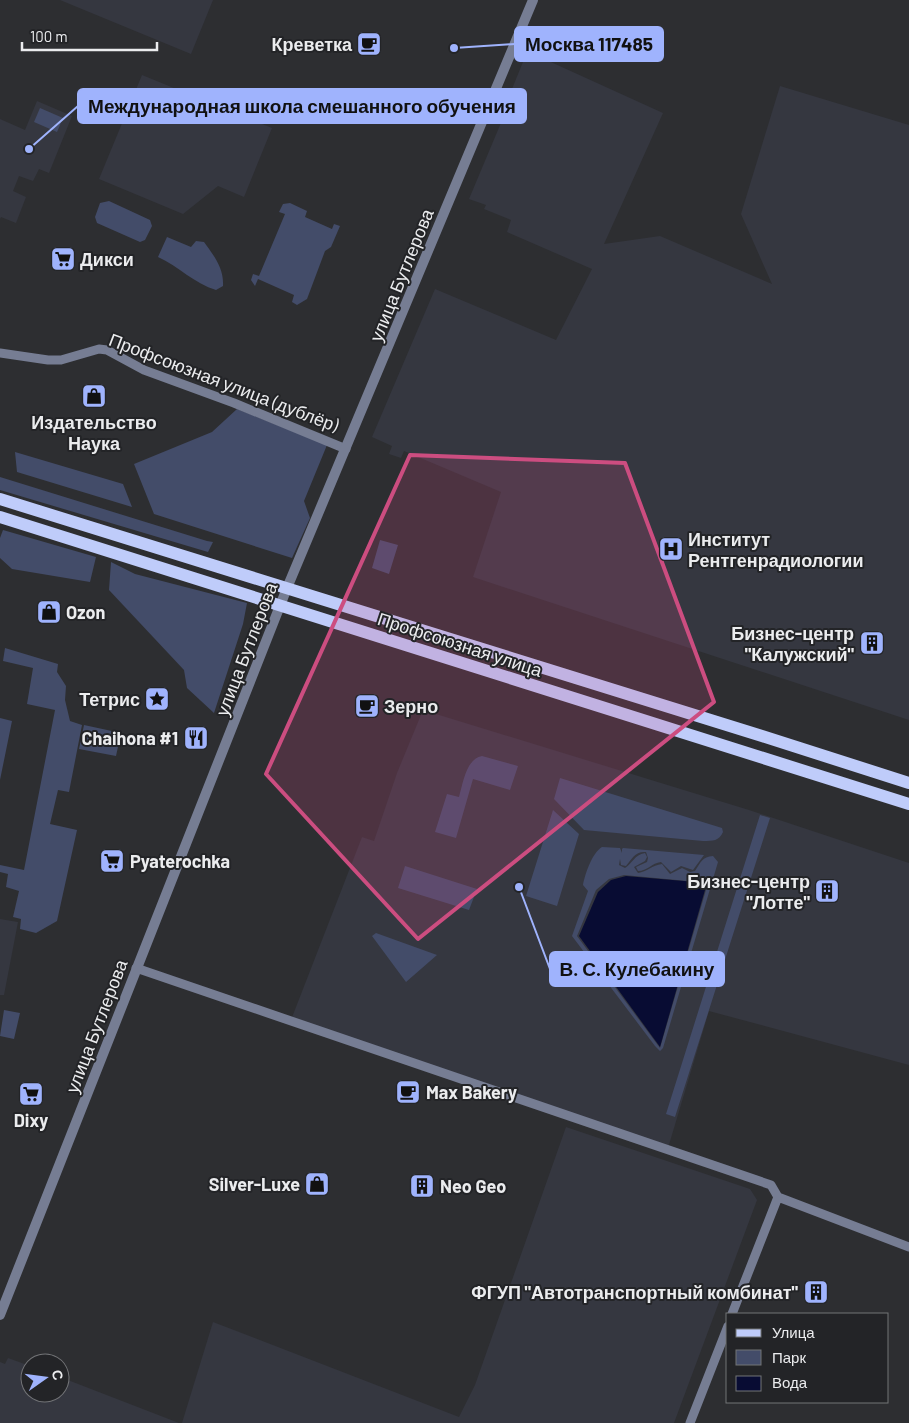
<svg xmlns="http://www.w3.org/2000/svg" width="909" height="1423" viewBox="0 0 909 1423" font-family="Barlow,sans-serif">
<style>
.built{fill:#353740}
.green{fill:#434c69;fill-rule:evenodd}
.water{fill:#080c33}
.lines{fill:none;stroke-linecap:round;stroke-linejoin:round}
.minor{stroke:#767d93;stroke-width:9}
.tertiary{stroke:#767d93;stroke-width:10}
.primary{stroke:#bfccfa;stroke-width:12}
.marked{fill:#cc4d80;fill-opacity:0.2;stroke:#cc4d80;stroke-width:4;stroke-linejoin:round}
.labels{text-anchor:middle;dominant-baseline:central;stroke-width:4;stroke-linejoin:round;paint-order:stroke}
.poi-label{font-size:18px;font-weight:bold;fill:#ebecee;stroke:#232427;text-anchor:end}
.street-label{font-size:18px;fill:#ebecee;stroke:#232427}
.leader{fill:none;stroke:#9fb3fd;stroke-width:2}
.callout-dot{fill:#9fb3fd;stroke:#232427;stroke-width:2}
.callout{fill:#9fb3fd;stroke:#9fb3fd;stroke-width:2}
.callout-label{font-size:19px;text-anchor:middle;font-weight:bold;fill:#111}
</style>
<rect width="100%" height="100%" fill="#2d2e31"/>
<path class="built" d="M60,0H213L191,54Z
M531,53L663,113L604,244L660,236L772,284L741,214L780,86L909,125V720L473,577L501,492L404,451L401,458L389,454L392,446L372,437L435,289L556,340L592,269L507,232L511,220L484,209L486,205L469,199L503,118L501,116L525,57L529,58Z
M142,75L272,128L244,197L218,186L183,214L99,179Z
M37,101L72,116L49,173L39,169L33,181L19,176L13,191L26,197L16,223L1,217L0,219V119L25,130Z
M423,710L749,810L909,863V1065L709,1011L668,1148L291,1020L362,837L374,841L397,773Z
M0,919L18,922L4,995H0Z
M566,1127L750,1189L757,1200L674,1423H182L213,1322L459,1417L475,1385Z
M8,1358L30,1366V1393H60V1377L179,1423H0V1362L5,1364Z"/>
<path class="green" d="M40,108L63,118L57,132L34,122Z
M109,201L150,220L152,226L145,240L140,242L97,223L95,217L100,203Z
M290,203L307,211L305,217L332,229L334,224L340,226L331,247L325,251L307,299L297,305L292,302L294,295L258,279L255,286L251,280L253,274L259,276L285,214L279,212L283,204Z
M167,237L191,247L196,241L204,242C214,256 224,268 223,286L216,290C195,284 178,266 158,257Z
M237,409L327,445L304,501L310,518L292,558L154,514L134,464L212,432Z
M15,452L123,484L132,507L17,472Z
M0,477L207,541L213,542L208,552L0,490Z
M3,530L96,557L90,582L12,569L0,558V538Z
M380,540L398,545L389,574L372,568Z
M111,562L135,574L247,603L243,624L214,713L187,688L184,670L109,590Z
M5,648L58,664L57,672L66,686L65,700L70,721L82,725L69,792L58,790L50,824L77,830L57,921L36,933L20,929L21,919L13,917L19,891L6,887L8,874L0,872V865L24,870L55,710L27,704L33,668L3,661Z
M0,718L12,721L0,780Z
M84,725L121,733L116,756L79,749Z
M482,756L518,766L510,790L473,779L456,838L435,832L447,794L459,797C463,783 466,759 482,756Z
M560,778L722,828L723,832C719,841 713,841 703,841L584,830L554,799Z
M553,810L579,834L557,906L526,896Z
M760,815L770,818L675,1117L666,1114Z
M602,847L620,848L622,853V849L623,848L704,855L693,870L681,866L671,872L661,862C652,863 647,871 638,871L636,867L647,862L648,858L646,852C635,851 632,859 626,866L621,865L620,859L619,865L625,868C633,863 634,855 645,853L647,857L645,861L634,867L638,873C647,872 652,865 662,864L670,874L682,868L690,872L695,871C701,862 702,857 713,856L718,862L663,1048L660,1051L655,1046L572,936L588,891L583,885C585,874 592,853 602,847ZM624,875L708,883L660,1048L577,936L596,890L609,879Z
M405,866L477,889L469,910L398,888Z
M376,933L437,955L406,982L372,936Z
M4,1010L20,1013L14,1039L0,1036Z"/>
<path class="water" d="M626,876L707,883L660,1047L579,936L598,892L611,880Z"/>
<g class="lines">
<path class="minor" d="M0,353L48,360H61L99,349L107,350L144,370L234,403L346,449
M136,968L771,1185L778,1197L909,1247
M732,1314L778,1197
M690,1423L728,1326"/>
<path class="tertiary" d="M0,1315L287,588L533,0"/>
<path class="primary" d="M0,499L762,736L909,783
M0,517L909,804"/>
</g>
<path class="marked" d="M410,455L625,463L714,702L418,939L266,774Z"/>
<defs>
<symbol id="cafe-square" viewBox="-11 -11 22 22"><rect x="-9" y="-9" width="18" height="18" rx="4" fill="#9fb3fd" stroke="#232427"/><path d="M-5.5-4.5H6V0H3Q3 3.5 0 3.5H-2.5Q-5.5 3.5-5.5 0ZM3-3.2v2h1.7v-2ZM-6 4.5H4V6H-6Z" fill="#111"/></symbol>
<symbol id="supermarket-square" viewBox="-11 -11 22 22"><rect x="-9" y="-9" width="18" height="18" rx="4" fill="#9fb3fd" stroke="#232427"/><path d="M-6-5.5h2.5l.6 2H6L4.5 2H-2.5L-4.4-4H-6ZM-1.5 3.2a1.3 1.3 0 1 0 .1 0ZM3 3.2a1.3 1.3 0 1 0 .1 0Z" fill="#111"/></symbol>
<symbol id="shop-square" viewBox="-11 -11 22 22"><rect x="-9" y="-9" width="18" height="18" rx="4" fill="#9fb3fd" stroke="#232427"/><path d="M-5-2.5h2.3a2.7 3.5 0 0 1 5.4 0H5L5.5 6h-11ZM-1.5-2.5h3a1.5 2.3 0 0 0-3 0Z" fill="#111"/></symbol>
<symbol id="hospital-square" viewBox="-11 -11 22 22"><rect x="-9" y="-9" width="18" height="18" rx="4" fill="#9fb3fd" stroke="#232427"/><path d="M-5-5h3v3.5h4V-5h3V5h-3V1.5h-4V5h-3Z" fill="#111"/></symbol>
<symbol id="building-square" viewBox="-11 -11 22 22"><rect x="-9" y="-9" width="18" height="18" rx="4" fill="#9fb3fd" stroke="#232427"/><path d="M-4-6H4V6H1V3H-1V6H-4ZM-2.5-4.3h1.7v1.8h-1.7ZM.8-4.3h1.7v1.8H.8ZM-2.5-1h1.7V.8h-1.7ZM.8-1h1.7V.8H.8Z" fill="#111"/></symbol>
<symbol id="sight-square" viewBox="-11 -11 22 22"><rect x="-9" y="-9" width="18" height="18" rx="4" fill="#9fb3fd" stroke="#232427"/><path d="M0-6L1.8-2.2L6-1.7L2.9 1.2L3.7 5.4L0 3.3L-3.7 5.4L-2.9 1.2L-6-1.7L-1.8-2.2Z" fill="#111"/></symbol>
<symbol id="restaurant-square" viewBox="-11 -11 22 22"><rect x="-9" y="-9" width="18" height="18" rx="4" fill="#9fb3fd" stroke="#232427"/><path d="M-5-6h1v4h1v-4h1v4h1v-4h1v5L-1.5 .5V6h-2V.5L-5-1ZM5-6V6H3V1.5H1.5Q1.5-4 5-6Z" fill="#111"/></symbol>
</defs>
<g fill-rule="evenodd">
<use href="#cafe-square" x="355" y="30" width="28" height="28"/>
<use href="#supermarket-square" x="49" y="245" width="28" height="28"/>
<use href="#shop-square" x="80" y="382" width="28" height="28"/>
<use href="#hospital-square" x="657" y="535" width="28" height="28"/>
<use href="#shop-square" x="35" y="598" width="28" height="28"/>
<use href="#building-square" x="858" y="629" width="28" height="28"/>
<use href="#sight-square" x="143" y="685" width="28" height="28"/>
<use href="#cafe-square" x="353" y="692" width="28" height="28"/>
<use href="#restaurant-square" x="182" y="724" width="28" height="28"/>
<use href="#supermarket-square" x="98" y="847" width="28" height="28"/>
<use href="#building-square" x="813" y="877" width="28" height="28"/>
<use href="#cafe-square" x="394" y="1078" width="28" height="28"/>
<use href="#supermarket-square" x="17" y="1080" width="28" height="28"/>
<use href="#shop-square" x="303" y="1170" width="28" height="28"/>
<use href="#building-square" x="408" y="1172" width="28" height="28"/>
<use href="#building-square" x="802" y="1278" width="28" height="28"/>
</g>
<g class="labels">
<g class="poi-label">
<text x="352" y="44">Креветка</text>
<text x="80" y="259" text-anchor="start">Дикси</text>
<text x="94" y="422" text-anchor="middle">Издательство<tspan x="94" dy="21">Наука</tspan></text>
<text x="688" y="539" text-anchor="start">Институт<tspan x="688" dy="21">Рентгенрадиологии</tspan></text>
<text x="66" y="612" text-anchor="start">Ozon</text>
<text x="854" y="633">Бизнес-центр<tspan x="854" dy="21">"Калужский"</tspan></text>
<text x="140" y="699">Тетрис</text>
<text x="384" y="706" text-anchor="start">Зерно</text>
<text x="178" y="738">Chaihona #1</text>
<text x="130" y="861" text-anchor="start">Pyaterochka</text>
<text x="810" y="881">Бизнес-центр<tspan x="810" dy="21">"Лотте"</tspan></text>
<text x="426" y="1092" text-anchor="start">Max Bakery</text>
<text x="31" y="1120" text-anchor="middle">Dixy</text>
<text x="300" y="1184">Silver-Luxe</text>
<text x="440" y="1186" text-anchor="start">Neo Geo</text>
<text x="798" y="1292">ФГУП "Автотранспортный комбинат"</text>
</g>
<g class="street-label">
<text transform="translate(401 275) rotate(-68)">улица Бутлерова</text>
<text transform="translate(224 382) rotate(21)">Профсоюзная улица (дублёр)</text>
<text transform="translate(460 644) rotate(18)">Профсоюзная улица</text>
<text transform="translate(246 649) rotate(-69)">улица Бутлерова</text>
<text transform="translate(96 1026) rotate(-69)">улица Бутлерова</text>
</g>
</g>
<path class="leader" d="M454 48L515 44M29 149L78 106M519 887L550 969"/>
<g class="callout-dot">
<circle cx="454" cy="48" r="5"/>
<circle cx="29" cy="149" r="5"/>
<circle cx="519" cy="887" r="5"/>
</g>
<g class="callout">
<rect x="515" y="27" width="148" height="34" rx="5"/>
<rect x="78" y="89" width="448" height="34" rx="5"/>
<rect x="550" y="952" width="174" height="34" rx="5"/>
</g>
<g class="callout-label">
<text x="589" y="51">Москва 117485</text>
<text x="302" y="113">Международная школа смешанного обучения</text>
<text x="637" y="976">В. С. Кулебакину</text>
</g>
<rect x="726" y="1313" width="162" height="90" fill="#232427" stroke="#737477"/>
<rect x="736" y="1329" width="25" height="8" fill="#bfccfa" stroke="#737477"/>
<text x="772" y="1338" font-size="15" fill="#ebecee">Улица</text>
<rect x="736" y="1350" width="25" height="15" fill="#434c69" stroke="#737477"/>
<text x="772" y="1363" font-size="15" fill="#ebecee">Парк</text>
<rect x="736" y="1376" width="25" height="15" fill="#080c33" stroke="#737477"/>
<text x="772" y="1388" font-size="15" fill="#ebecee">Вода</text>
<g transform="translate(45 1378) rotate(76)"><circle r="24" fill="#232427" stroke="#737477"/>
<path d="M0-4L9 19L0 12L-9 19Z" fill="#9fb3fd"/>
<text y="-8" font-size="14" font-weight="bold" text-anchor="middle" fill="#ebecee">С</text>
</g>
<path d="M22 42v8h135v-8" fill="none" stroke="#ebecee" stroke-width="2.5"/>
<text x="30" y="42" font-size="15" fill="#ebecee" stroke="#232427" stroke-width="4" paint-order="stroke">100 m</text>
</svg>
